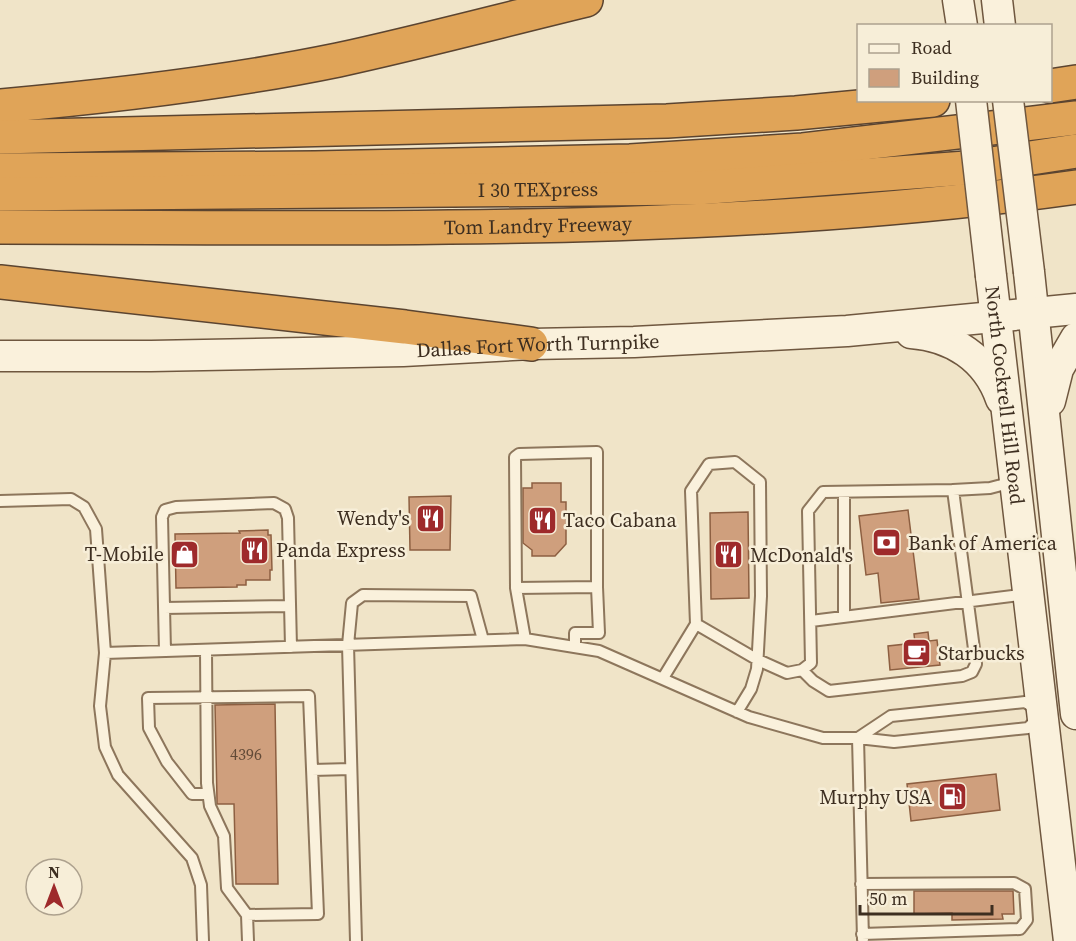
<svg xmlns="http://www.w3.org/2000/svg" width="1076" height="941" viewBox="0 0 1076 941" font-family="'Source Serif 4',serif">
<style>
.building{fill:#cf9f7d;stroke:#8d5f41;stroke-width:1.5}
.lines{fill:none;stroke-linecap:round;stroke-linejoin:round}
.lane-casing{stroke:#8d765c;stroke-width:14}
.secondary-casing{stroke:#6f573f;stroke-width:33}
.highway-casing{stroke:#5b4430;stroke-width:36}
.lane{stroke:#faf1dc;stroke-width:10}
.secondary{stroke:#faf1dc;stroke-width:30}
.highway{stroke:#e0a458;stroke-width:33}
.secondary-bridge-casing{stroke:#6f573f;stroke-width:33;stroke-linecap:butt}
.secondary-bridge{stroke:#faf1dc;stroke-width:30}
.labels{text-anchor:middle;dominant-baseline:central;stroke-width:5;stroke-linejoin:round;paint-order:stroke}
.number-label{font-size:16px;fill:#624a37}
.street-label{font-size:20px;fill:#3d2e20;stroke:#f7eed8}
.poi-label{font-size:20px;fill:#3d2e20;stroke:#f7eed8;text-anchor:start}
</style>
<rect width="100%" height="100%" fill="#f0e4c8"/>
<path class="building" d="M532,483H561V502H566V544L555,556H532V550L523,543V488H532Z
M451,496L450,550H410L409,497Z
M908,510L919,599L881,603L878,573L866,575L859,516Z
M748,512L749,598L711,599L710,513Z
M268,530V535H271L272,570H270V580H246V585H237V587L176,588L175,534L240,533L239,531Z
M928,632L929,641L937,640L940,665L890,670L888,646L915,643L914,634Z
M275,704L278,884H236L234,804H217V799L215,705Z
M996,774L1000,810L911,821L907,784Z
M914,891H1013L1014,914H1002L1003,919L952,920V913L914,914Z"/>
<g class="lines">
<defs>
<path id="lane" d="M0,501L71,499L84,507L96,529L105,653L100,706L105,747L118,775L192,858L201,885L203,941
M516,588L515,457L519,454L597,452V587
M164,608L289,606
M844,617V492
M811,621L1028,594
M696,624L758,660L787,673L802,670L811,663L808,511L823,492L953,490L990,488L1013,482
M525,639L516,588L597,587L599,633H575V647
M206,650L207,783L210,806L224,836L227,888L247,915L318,914L309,696L148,698L149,728L167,762L192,794H208
M165,651L162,517L165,510L176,507L274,503L285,509L288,518L291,647
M105,653L525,639L599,651L749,717L823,738H858L894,742L1028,728L1043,713L1025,702L891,716L858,738
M802,670L813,681L829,691L962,676L972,672L976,664L953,490
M663,678L696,624L691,491L709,464L735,462L760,482L761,596L757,669L751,689L737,712
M858,738L863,939
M312,770L351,769
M861,884L1014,883L1025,889L1027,920L1020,929L862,934
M247,915L248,941
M356,941L348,645L352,603L363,595L471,596L483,640"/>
<g id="secondary">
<path d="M958,0L962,26"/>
<path d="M997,0L1000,26"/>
<path d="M1029,272L1076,714"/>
<path id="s1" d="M991,276L1069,941"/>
<path d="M911,333C952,336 987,358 1001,399"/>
<path id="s2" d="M0,356H151L403,351L531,344L634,342L847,331L1076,309"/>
<path d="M1050,401L1058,369L1076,338"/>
</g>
<g id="highway">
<path d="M1050,86L1076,82"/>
<path d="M0,106C114,96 226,83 338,60C421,42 503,20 586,0"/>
<path d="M0,137L667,121L796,113L933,100"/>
<path d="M0,170L315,168L630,161L803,150L1076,118"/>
<path id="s3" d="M0,194L697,188L966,168L1076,151"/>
<path id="s4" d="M0,227C359,227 720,237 1076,187"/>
<path d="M0,282L405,327L531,344"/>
</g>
</defs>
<use href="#lane" class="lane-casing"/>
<use href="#secondary" class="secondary-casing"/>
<use href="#highway" class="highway-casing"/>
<use href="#lane" class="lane"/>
<use href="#secondary" class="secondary"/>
<use href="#highway" class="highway"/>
<defs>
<path id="secondary-bridge" d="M971,100L991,276
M1008,100L1029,272"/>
</defs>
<use href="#secondary-bridge" class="secondary-bridge-casing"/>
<use href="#secondary-bridge" class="secondary-bridge"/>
</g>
<defs>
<symbol id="restaurant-square" viewBox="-11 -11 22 22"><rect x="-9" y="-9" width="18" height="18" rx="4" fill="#9e2a2b" stroke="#f7eed8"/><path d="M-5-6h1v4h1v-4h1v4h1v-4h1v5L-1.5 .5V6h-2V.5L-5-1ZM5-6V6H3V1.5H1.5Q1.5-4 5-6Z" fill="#fff"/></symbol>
<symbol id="bank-square" viewBox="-11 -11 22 22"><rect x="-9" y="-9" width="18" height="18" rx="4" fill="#9e2a2b" stroke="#f7eed8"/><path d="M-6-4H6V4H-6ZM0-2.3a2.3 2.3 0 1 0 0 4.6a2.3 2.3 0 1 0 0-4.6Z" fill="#fff"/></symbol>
<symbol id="shop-square" viewBox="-11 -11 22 22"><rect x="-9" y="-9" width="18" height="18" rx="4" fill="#9e2a2b" stroke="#f7eed8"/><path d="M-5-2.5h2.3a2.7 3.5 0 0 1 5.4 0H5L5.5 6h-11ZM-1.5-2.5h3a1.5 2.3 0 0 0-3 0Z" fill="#fff"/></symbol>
<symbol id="cafe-square" viewBox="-11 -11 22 22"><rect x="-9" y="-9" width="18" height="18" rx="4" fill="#9e2a2b" stroke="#f7eed8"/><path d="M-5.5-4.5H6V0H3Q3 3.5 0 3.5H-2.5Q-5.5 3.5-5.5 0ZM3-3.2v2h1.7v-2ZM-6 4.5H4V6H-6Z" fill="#fff"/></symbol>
<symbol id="fuel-square" viewBox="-11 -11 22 22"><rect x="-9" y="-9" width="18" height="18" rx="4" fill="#9e2a2b" stroke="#f7eed8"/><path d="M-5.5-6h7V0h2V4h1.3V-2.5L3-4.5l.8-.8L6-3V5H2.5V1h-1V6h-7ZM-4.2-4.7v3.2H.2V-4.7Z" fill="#fff"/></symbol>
</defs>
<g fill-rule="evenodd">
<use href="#restaurant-square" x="414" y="502" width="33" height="33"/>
<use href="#restaurant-square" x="526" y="504" width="33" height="33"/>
<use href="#bank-square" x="870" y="526" width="33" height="33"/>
<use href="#restaurant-square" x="238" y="534" width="33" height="33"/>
<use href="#shop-square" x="168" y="538" width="33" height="33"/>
<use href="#restaurant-square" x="712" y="538" width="33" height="33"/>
<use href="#cafe-square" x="900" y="636" width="33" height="33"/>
<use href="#fuel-square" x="936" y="780" width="33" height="33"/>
</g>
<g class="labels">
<g class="number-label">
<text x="246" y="754">4396</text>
</g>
<g class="street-label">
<text stroke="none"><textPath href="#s3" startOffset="538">I 30 TEXpress</textPath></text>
<text stroke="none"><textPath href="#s4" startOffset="538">Tom Landry Freeway</textPath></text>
<text stroke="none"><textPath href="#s2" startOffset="538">Dallas Fort Worth Turnpike</textPath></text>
<text stroke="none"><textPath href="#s1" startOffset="120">North Cockrell Hill Road</textPath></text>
</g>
<g class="poi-label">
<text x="410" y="518" text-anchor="end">Wendy's</text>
<text x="563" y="520">Taco Cabana</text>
<text x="908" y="543">Bank of America</text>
<text x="276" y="550">Panda Express</text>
<text x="164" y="554" text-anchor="end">T-Mobile</text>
<text x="750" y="555">McDonald's</text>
<text x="938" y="653">Starbucks</text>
<text x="932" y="797" text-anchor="end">Murphy USA</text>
</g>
</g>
<rect x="857" y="24" width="195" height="78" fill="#f7eed8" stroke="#ada18e" stroke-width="1.5"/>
<rect x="869" y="44" width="30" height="9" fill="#faf1dc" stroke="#ada18e" stroke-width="1.5"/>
<text x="911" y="54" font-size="18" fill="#3d2e20">Road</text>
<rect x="869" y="69" width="30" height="18" fill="#cf9f7d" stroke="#ada18e" stroke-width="1.5"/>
<text x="911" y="84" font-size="18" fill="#3d2e20">Building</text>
<g transform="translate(54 887)"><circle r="28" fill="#f7eed8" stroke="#ada18e" stroke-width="1.5"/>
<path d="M0-4.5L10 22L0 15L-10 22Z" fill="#9e2a2b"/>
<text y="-9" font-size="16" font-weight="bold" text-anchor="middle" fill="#3d2e20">N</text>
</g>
<path d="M860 905v9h132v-9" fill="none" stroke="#3d2e20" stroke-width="3"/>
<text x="869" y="905" font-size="18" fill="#3d2e20" stroke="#f7eed8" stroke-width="4.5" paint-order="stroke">50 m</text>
</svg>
